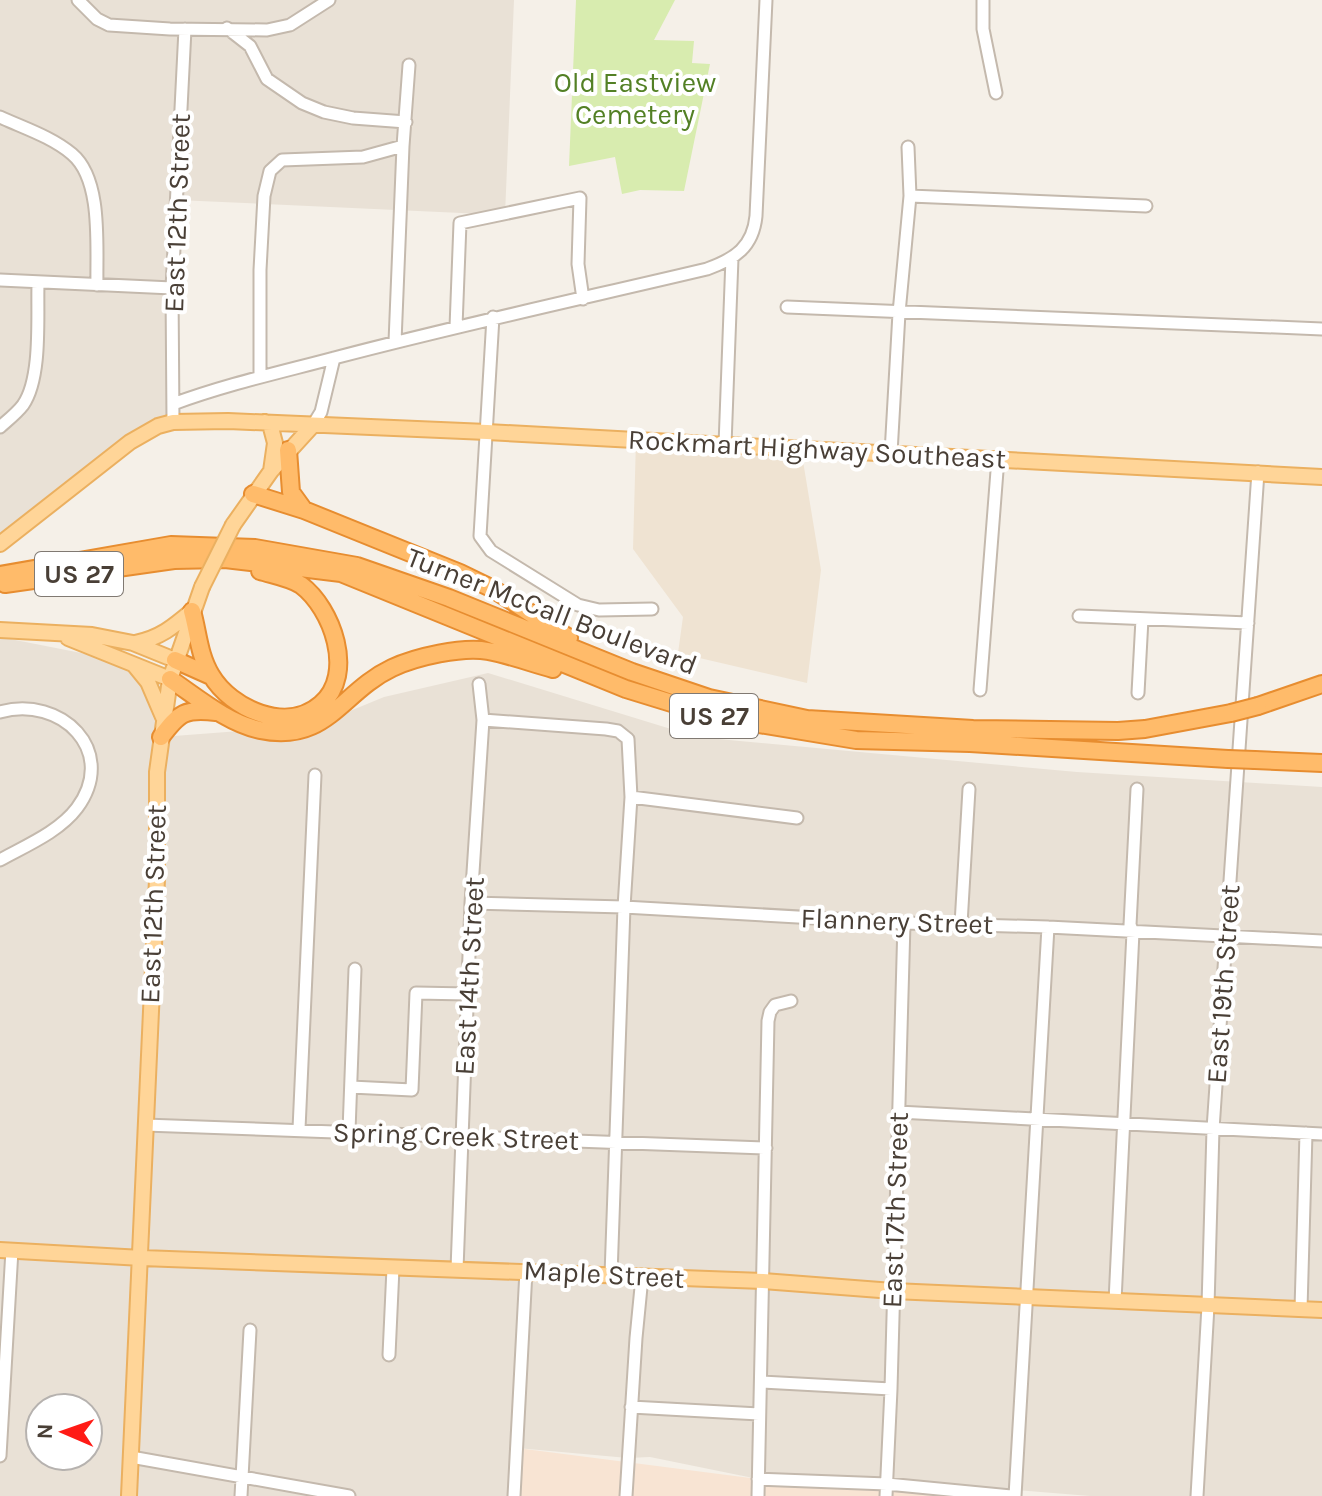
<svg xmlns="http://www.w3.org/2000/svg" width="1322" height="1496" viewBox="0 0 1322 1496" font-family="Karla,sans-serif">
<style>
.residential{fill:#e9e1d6;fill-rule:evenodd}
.commercial{fill:#f8e4d3}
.education{fill:#efe3d2}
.green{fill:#d8ecaf}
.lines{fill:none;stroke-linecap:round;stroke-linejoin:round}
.minor-casing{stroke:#c4b9ad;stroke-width:15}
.major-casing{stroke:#ebb060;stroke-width:18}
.highway-casing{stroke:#e78d30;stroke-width:20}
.minor{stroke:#fff;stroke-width:11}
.major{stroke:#ffd598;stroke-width:14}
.highway{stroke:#ffbb6a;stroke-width:16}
.major-bridge-casing{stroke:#ebb060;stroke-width:18;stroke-linecap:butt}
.highway-bridge-casing{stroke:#e78d30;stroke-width:20;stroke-linecap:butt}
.major-bridge{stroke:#ffd598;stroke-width:14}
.highway-bridge{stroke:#ffbb6a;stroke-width:16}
.labels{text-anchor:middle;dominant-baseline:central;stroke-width:8;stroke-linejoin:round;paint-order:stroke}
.shield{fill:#fff;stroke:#807972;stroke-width:2}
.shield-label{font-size:26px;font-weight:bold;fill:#493f36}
.park-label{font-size:28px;fill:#538025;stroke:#fff}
.street-label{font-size:28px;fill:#493f36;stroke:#fff}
</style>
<rect width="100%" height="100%" fill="#f5f0e8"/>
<path class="residential" d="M0,0H514L505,215L177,200L173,422L158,426L0,544Z
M0,637L132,663L161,737L316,725L384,697L488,673L697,737L1077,772L1322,787V1496H1090L1015,1490L758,1479L650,1457L628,1458L517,1448L514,1496H0ZM40,1408H88V1456H40Z"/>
<path class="commercial" d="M517,1448L758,1479L1010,1496H513Z"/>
<path class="education" d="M636,440L801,449L821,570L807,683L678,653L683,617L633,549Z"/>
<path class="green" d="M576,0H675L654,40L694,41L692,63L710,64L684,191L640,190L622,194L615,157L569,166Z"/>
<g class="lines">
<defs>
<path id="minor" d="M78,0L97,19L109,25L170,29L267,30L290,25L329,0
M983,0V29L996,93
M227,28L250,46L267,79L302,103L324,112L353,118L406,122
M0,117C24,128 52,137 72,154C103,180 96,248 97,285
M910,196L1146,206
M0,280L172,288
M787,307L1322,329
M493,317L480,536L491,551L578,605L599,610L652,609
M456,327L460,223L580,198L578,264L583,299
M395,342L403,146L409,65
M260,376V270L264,196L270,171L282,160L363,157L403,146
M173,404C227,384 282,372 338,357C460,325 584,298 707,269C735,259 753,247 756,216L766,0
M173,422L172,288L185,29
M313,425L321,412L334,358
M0,427C8,420 17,413 23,405C42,378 37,316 38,284
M725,445L732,258
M891,453L899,313L910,196L908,147
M1079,616L1248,623
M980,690L998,458
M1138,693L1142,619
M0,712C61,695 119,751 77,808C59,832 25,846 0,860
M483,720L606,729L618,731L628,739L631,797L624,907L611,1275
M631,797L797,818
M471,903L624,907L904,923L1048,927L1322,941
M961,924L969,789
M351,1087L412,1090L416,993L468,994
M898,1112L1322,1134
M145,1125L766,1148
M299,1129L315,775
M349,1131L355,969
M457,1269L471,903L483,720L479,684
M1115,1301L1133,932L1130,925L1137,789
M1301,1309L1306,1133
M389,1355L393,1268
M761,1382L891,1389
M631,1407L759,1414
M0,1456L12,1250
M131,1457L349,1496
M758,1479L887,1484L1011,1496
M241,1496L250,1330
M514,1496L526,1271
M626,1496L636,1338L642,1277
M758,1496L768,1021L770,1012L775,1005L791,1001
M886,1496L891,1389L904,923
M1015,1496L1048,927
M1197,1496L1208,1306L1213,1129L1258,472"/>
<path id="major" d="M265,422L270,424L275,443L271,471
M233,525L271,471L313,425
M0,544L130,442L158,426L173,422L228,421L487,432L1322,477
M0,630L92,635L133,643L175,660
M68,638L170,679
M135,643C160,638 173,627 192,611
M135,666L148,682L163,717
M0,1250L142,1258L763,1281L893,1291L1322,1310
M129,1496L157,879V772L170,679L202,587"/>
<path id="highway" d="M288,450L291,492L304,510
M253,494L304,510L460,573L493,589L569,638
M0,575L171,545L255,548L357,566L449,598L632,672L709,698L807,719L973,729L1118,731L1145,729L1231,713
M5,584L174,560L225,559L341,573L626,689L717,717L856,740L970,743L1228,759
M192,611C198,632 199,656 211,675C231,709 287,734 321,704C356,674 332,608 301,585C290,578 273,575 260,571
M175,660L211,676
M170,679C197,697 227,723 260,730C327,744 341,692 392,668C415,657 463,646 488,651C510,655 531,663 553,669
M1258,706L1322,684
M161,737C179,713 185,708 216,712
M1255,760L1322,763"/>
</defs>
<use href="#minor" class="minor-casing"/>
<use href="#major" class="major-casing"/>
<use href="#highway" class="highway-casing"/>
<use href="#minor" class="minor"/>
<use href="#major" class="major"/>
<use href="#highway" class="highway"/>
<defs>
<path id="major-bridge" d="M202,587L233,525"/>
<path id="highway-bridge" d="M1231,713L1258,706
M1228,759L1255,760"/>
</defs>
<use href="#major-bridge" class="major-bridge-casing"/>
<use href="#highway-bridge" class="highway-bridge-casing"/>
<use href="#major-bridge" class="major-bridge"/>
<use href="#highway-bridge" class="highway-bridge"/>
</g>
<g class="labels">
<g class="shield">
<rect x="35" y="552" width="88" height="44" rx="6"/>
<rect x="670" y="694" width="88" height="44" rx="6"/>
</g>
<g class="shield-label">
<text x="79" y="574">US 27</text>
<text x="714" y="716">US 27</text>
</g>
<g class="park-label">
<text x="635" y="82">Old Eastview<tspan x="635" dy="32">Cemetery</tspan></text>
</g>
<g class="street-label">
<text transform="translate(177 213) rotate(-88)">East 12th Street</text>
<text transform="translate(817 449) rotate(3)">Rockmart Highway Southeast</text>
<text transform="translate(552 611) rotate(21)">Turner McCall Boulevard</text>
<text transform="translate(153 904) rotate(-88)">East 12th Street</text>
<text transform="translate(897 921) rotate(2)">Flannery Street</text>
<text transform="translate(469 976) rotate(-87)">East 14th Street</text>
<text transform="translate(1223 984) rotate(-86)">East 19th Street</text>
<text transform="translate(456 1136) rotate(2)">Spring Creek Street</text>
<text transform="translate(895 1210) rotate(-88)">East 17th Street</text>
<text transform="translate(604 1274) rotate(3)">Maple Street</text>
</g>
</g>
<g transform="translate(64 1432) rotate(272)"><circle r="38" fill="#ffffff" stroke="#b6b2af" stroke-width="2"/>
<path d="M0-6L14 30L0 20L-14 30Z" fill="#ff1b16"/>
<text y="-12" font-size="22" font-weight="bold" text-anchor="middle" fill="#493f36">N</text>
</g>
</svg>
